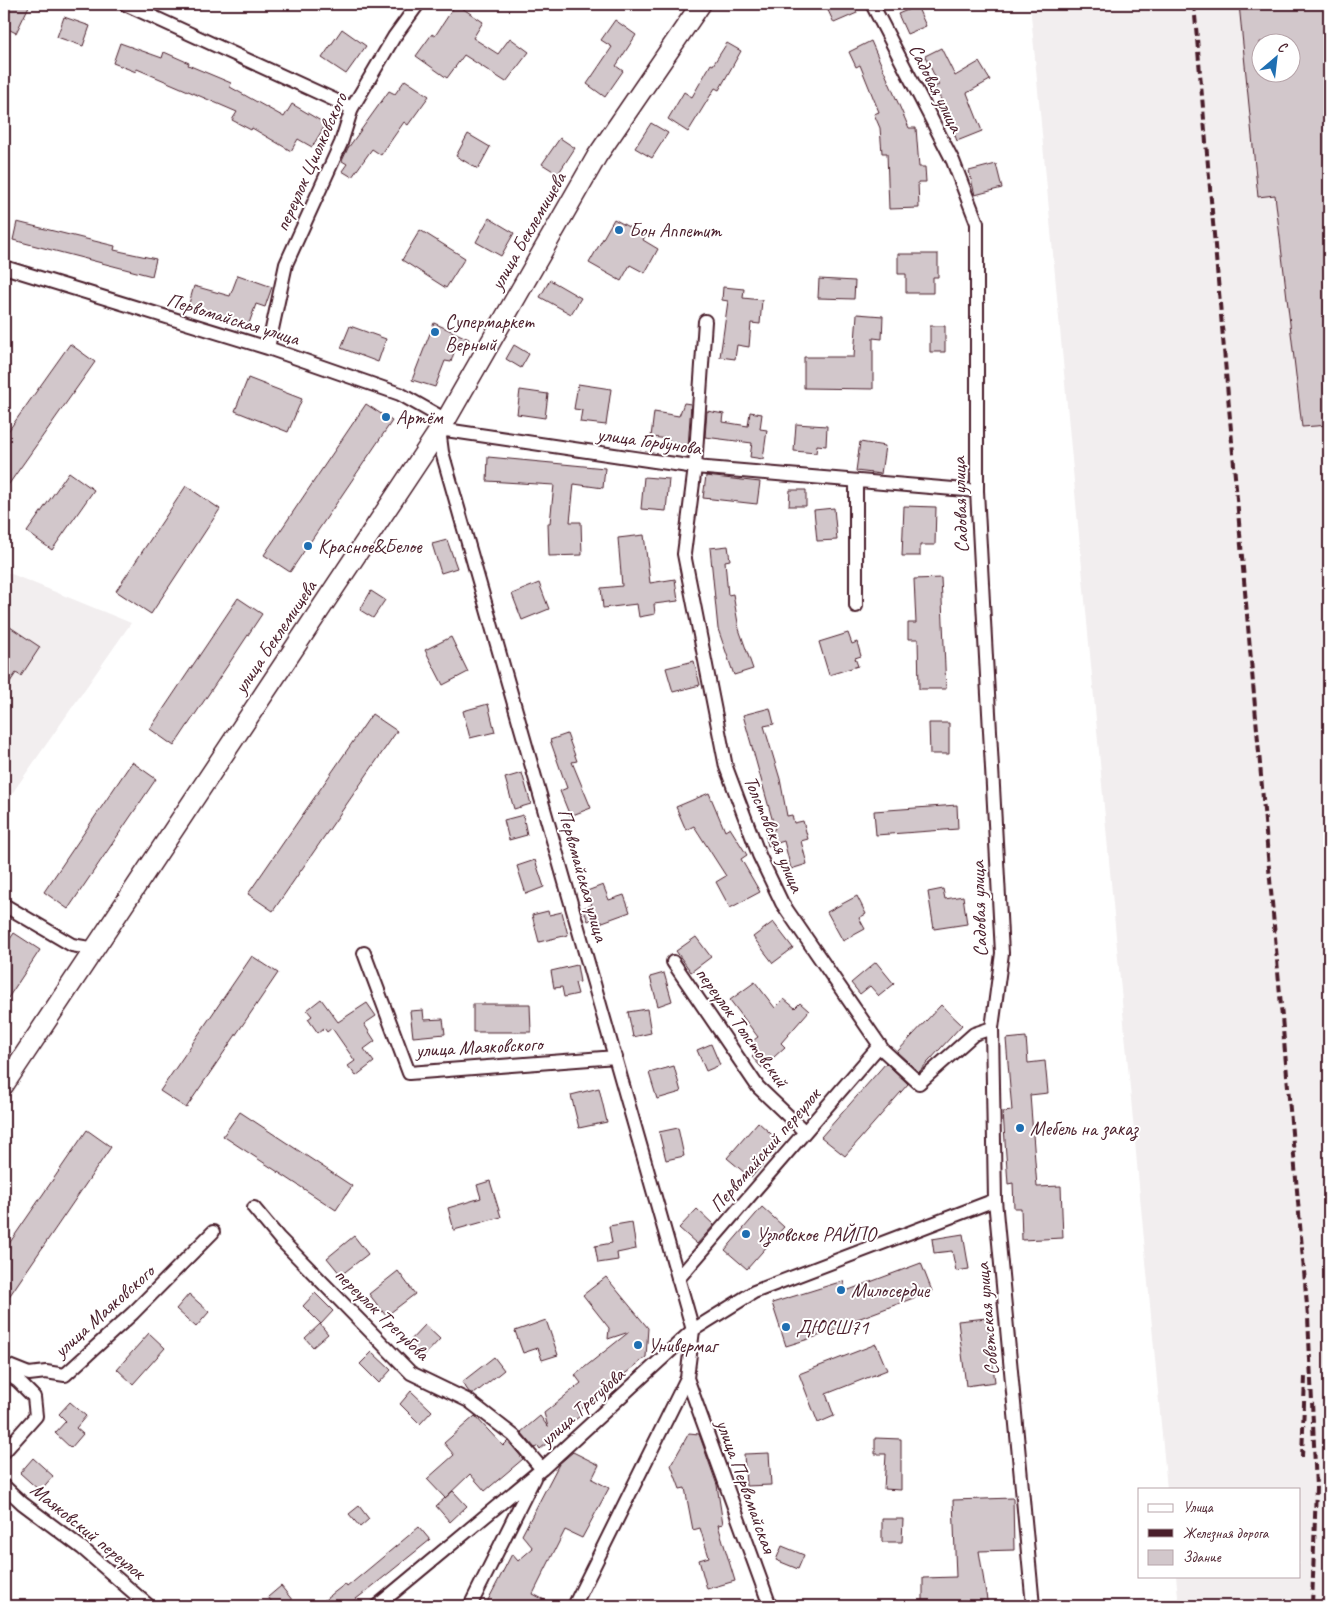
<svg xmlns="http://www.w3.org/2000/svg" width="1333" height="1610" viewBox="0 0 1333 1610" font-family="Caveat,sans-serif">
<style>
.built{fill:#f2eeef;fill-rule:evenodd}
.building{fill:#d2c7cb;stroke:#4a1f2b;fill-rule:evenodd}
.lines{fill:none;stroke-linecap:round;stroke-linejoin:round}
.street-casing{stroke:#4a1f2b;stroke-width:16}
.secondary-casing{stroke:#4a1f2b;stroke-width:22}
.street{stroke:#fff;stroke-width:12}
.secondary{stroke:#fff;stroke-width:19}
.rail{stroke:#4a1f2b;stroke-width:4;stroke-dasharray:8 4;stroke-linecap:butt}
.poi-dot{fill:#1f6fb2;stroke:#fff;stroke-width:2}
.labels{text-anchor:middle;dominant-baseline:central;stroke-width:4;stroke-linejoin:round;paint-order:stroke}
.street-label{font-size:20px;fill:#4a1f2b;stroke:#fff}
.poi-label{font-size:20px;fill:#4a1f2b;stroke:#fff;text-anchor:start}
</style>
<rect width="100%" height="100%" fill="#fff"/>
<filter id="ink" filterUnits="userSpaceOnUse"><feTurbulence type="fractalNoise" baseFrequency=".02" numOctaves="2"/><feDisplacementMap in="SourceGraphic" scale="10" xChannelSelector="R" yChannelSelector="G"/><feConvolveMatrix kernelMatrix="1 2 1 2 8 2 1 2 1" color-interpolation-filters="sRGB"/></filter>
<g filter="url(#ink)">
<path class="built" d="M1030,4H1329V1606H1179L1176,1576H1299V1489H1167ZM1260,42H1290V72H1260Z
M4,571L131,623L4,805Z"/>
<path class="building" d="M8,4H30L16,33L4,27V12Z
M456,4L483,22L473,38L498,54L510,38L529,52L506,82L464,55L447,78L416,56L432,34L435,36Z
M825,4H853L857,13L834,23Z
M1239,4H1329V305L1325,306L1329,321V425L1302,427L1275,195L1258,197ZM1260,42H1290V72H1260Z
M917,6L926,26L907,34L898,14Z
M64,17L90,26L83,46L57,37Z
M615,20L636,35L616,66L623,71L605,97L587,84L612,47L601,40Z
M342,29L366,46L346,74L322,58Z
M871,41L909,128H916L919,167H925L926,182H918L919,208L889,209L887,153H882L880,128L874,114L879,112L860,65L856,67L849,52Z
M120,43L162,58L164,52L189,63L188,65L231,83L230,87L284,117L292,104L326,124L312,147L298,139L291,151L252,128L251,130L232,120L237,112L137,69L136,72L113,63Z
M727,43L741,51L719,90L715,88L688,132L668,119L684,92L692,97L711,64L713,65Z
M941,48L955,76L979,62L990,80L967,93L982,131L957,141L950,122L953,121L934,87L939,85L925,56Z
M405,80L429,96L408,125L404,122L381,155L372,149L352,177L342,171L347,164L342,161L348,148L389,91L395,94Z
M651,123L668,133L652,158L635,148Z
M468,134L490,147L478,169L456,156Z
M560,138L575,148L558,174L542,164Z
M996,164L1002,188L975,195L969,171Z
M489,218L514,233L501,256L476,242Z
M614,219L645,236L643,240L658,249L645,273L630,265L621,281L589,263Z
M17,222L86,239L115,246L114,250L156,259L152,276L13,240Z
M420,230L465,258L446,288L402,260Z
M898,254H938V277H933V293H906V274H898Z
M238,275L272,287L265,307L256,304L247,329L222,320L223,317L188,307L194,286L230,296Z
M819,279L855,281L854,299L818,298Z
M550,280L581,298L571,314L540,297Z
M723,287L744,289L743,298L762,300L760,324L751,323L749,347L737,345L735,359L720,357L728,301L722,300Z
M857,314L883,316L882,339L873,338V389L804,388V357H854Z
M434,323L469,339L464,353L455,349L451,362L445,361L435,387L412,380Z
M350,326L386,339L378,362L341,348Z
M930,326H945V352H930Z
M70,344L95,362L4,491V437Z
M514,345L529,354L521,368L506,359Z
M248,378L302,399L288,432L235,411Z
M578,384L611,389L606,425L580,422L582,410L574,409Z
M520,390L548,394L545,418L517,414Z
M684,403L691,404L688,447L669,444V439L651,437L654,412L679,416Z
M366,404L392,421L290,572L264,555Z
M707,411L724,414L723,422L748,426L750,412L762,414L760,429L767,430L763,459L750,457L752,443L705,437Z
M796,424L827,426L826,446L817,445L816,453L794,451Z
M860,442L885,446L881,474L856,471Z
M488,457L605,468L603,488L574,484L570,522H581L582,555L549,556L548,523H550L554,485L487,481Z
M69,472L94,490L52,550L27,532Z
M706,476L760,482L757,504L703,498Z
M644,477L669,479L666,511L641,509Z
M186,486L220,509L151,614L116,591Z
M790,490H806V506H789Z
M904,506L936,507L935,545H920V556H902Z
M834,508L837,540L817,541L814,510Z
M644,535L650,583L675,579L678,601L654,604L655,614L639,617L637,604L603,608L601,588L622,586L618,538Z
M447,540L457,568L441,573L432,544Z
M728,546L730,560L725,561L728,595L733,594L739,629L753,669L734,675L718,629L710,548Z
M941,578L946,689H919L918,639H908V623H916L914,579Z
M539,583L549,609L522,620L512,594Z
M371,591L385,600L373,618L360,610Z
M238,598L262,614L174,746L150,729Z
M4,623L40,647L21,676L16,673L4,691Z
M848,633L852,644L857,642L861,656L855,658L858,666L829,675L819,642Z
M451,637L468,672L443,685L425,650Z
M694,661L700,685L673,692L666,668Z
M488,704L495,732L470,738L463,711Z
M770,708L774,724L764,726L780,779L787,816L792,815L794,823L803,821L808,839L801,841L807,864L791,869L784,841L768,846L765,833L775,829L743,715Z
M372,714L397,731L273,911L248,894Z
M929,723H949V754H930Z
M567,734L577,761L572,762L591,808L570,816L560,791L567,788L550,740Z
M132,762L156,779L68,909L44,892Z
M522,773L531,804L514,809L505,778Z
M709,793L725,831L730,828L747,855L741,859L760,892L730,908L716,882L726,876L694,826L686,830L676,807Z
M957,805L958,829L876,835L874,811Z
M523,815L527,835L509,840L504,820Z
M535,860L544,887L526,894L517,866Z
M603,885L609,900L624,895L630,912L597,924L595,918L588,921L583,908L592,905L587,891Z
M943,889L945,899L963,896L967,924L934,929L928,892Z
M857,896L866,914L859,918L865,929L843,941L827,912Z
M548,911L549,915L562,912L568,935L539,942L532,915Z
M773,922L793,948L773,963L753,937Z
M14,933L40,950L4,1004V948Z
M696,937L711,957L691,972L676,951Z
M252,956L278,973L186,1108L160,1091Z
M876,962L894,984L879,996L870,986L860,994L851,983Z
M577,965L580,982L575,983L578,994L564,997L562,987L554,988L551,971Z
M664,973L672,1001L658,1006L650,977Z
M755,982L775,1008L784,999L795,1008L800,1003L809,1011L781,1043L785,1047L762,1068L752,1057L759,1050L751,1042L758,1037L730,1000Z
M321,999L338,1022L367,1003L376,1016L364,1024L375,1041L364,1049L374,1062L356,1076L348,1066L355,1061L332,1028L327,1032L324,1028L318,1033L308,1019L312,1016L307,1010Z
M473,1004H530L531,1032H473Z
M941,1005L962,1025L919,1072L897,1052Z
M647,1009L651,1033L633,1037L628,1012Z
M423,1010L424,1020L443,1019L445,1034L413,1037L410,1011Z
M1026,1037L1028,1063L1045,1061L1048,1093L1030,1095L1037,1187L1061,1186L1063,1238L1022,1240L1021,1208H1014L1013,1183L1008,1184L1003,1112L1012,1111L1006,1039Z
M711,1044L720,1065L706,1071L697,1050Z
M886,1063L908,1084L845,1156L821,1137Z
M674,1066L681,1092L657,1099L649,1073Z
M599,1088L607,1122L579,1128L571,1095Z
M240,1112L352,1186L336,1210L223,1136Z
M758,1122L781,1143L751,1178L727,1158Z
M678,1128L684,1156L666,1160L659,1132Z
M87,1130L111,1147L4,1304V1251Z
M490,1181L501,1217L454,1230L448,1208L481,1198L477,1185Z
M762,1207L784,1227L747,1269L725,1250Z
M697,1209L714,1225L697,1244L679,1228Z
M632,1222L636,1249L617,1253L618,1260L598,1263L595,1246L612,1243L609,1226Z
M963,1234L969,1269L956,1271L952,1251L934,1253L932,1239Z
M354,1236L368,1254L341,1275L327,1258Z
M921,1263L932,1291L855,1320L857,1324L786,1346L772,1303L843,1281L846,1291Z
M398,1271L415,1294L386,1316L369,1294Z
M606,1277L648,1328L646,1357L577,1412L580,1416L540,1449L538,1446L535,1448L521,1432L540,1416L548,1427L544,1413L581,1383L575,1375L629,1332L608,1339L609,1328L583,1295Z
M315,1293L333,1311L321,1324L303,1306Z
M189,1294L209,1312L196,1327L176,1309Z
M987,1318L995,1382L966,1386L958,1321Z
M546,1320L558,1355L542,1360L538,1348L523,1353L515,1331Z
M320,1324L328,1334L313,1347L305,1338Z
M425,1325L440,1339L423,1357L408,1343Z
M149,1333L165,1348L133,1384L117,1369Z
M876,1344L887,1370L826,1394L834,1416L818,1423L799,1374Z
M372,1352L391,1370L379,1383L360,1364Z
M494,1357L504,1370L474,1394L469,1392L462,1382Z
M411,1391L432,1411L420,1424L400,1404Z
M70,1402L86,1416L76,1428L83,1434L71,1448L55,1433L66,1421L59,1414Z
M475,1416L503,1446L508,1441L523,1459L485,1491L470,1474L445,1498L427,1479L454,1455L444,1443Z
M689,1433L699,1434L717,1485L723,1524L718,1525L735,1581L707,1589L699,1560L709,1557L700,1528L693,1530L685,1488L680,1489L671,1465Z
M875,1438L901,1439V1490L884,1489L886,1454H875Z
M573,1452L599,1465L592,1479L609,1488L582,1538L565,1530L533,1594L556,1606H485L512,1554L518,1561L533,1548L522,1535L559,1464Z
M769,1453L771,1485L746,1486L744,1454Z
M33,1458L53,1476L40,1491L20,1473Z
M453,1491L467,1506L450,1522L436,1506Z
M1013,1498L1014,1550L979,1551L988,1606H923V1578L956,1577L953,1500Z
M359,1506L369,1519L360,1527L349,1514Z
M882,1519H903L902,1542H882Z
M419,1527L430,1540L369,1589L347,1606H317L345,1584L347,1587Z
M782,1546L804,1555L798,1569L776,1560Z
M281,1586L297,1606H275L268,1597Z"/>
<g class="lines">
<defs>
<path id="street" d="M125,4L352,108
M872,4L953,161L977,223V491L1002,953L992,1028L995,1200L1033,1606
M4,267L268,348L400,394L446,420
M705,321L695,467L684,554L726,767L759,855L782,903L883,1050L919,1083L974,1034L992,1028
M268,348L286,264L341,143L352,108L394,37L418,4
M856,481V606
M4,905L72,945L95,949
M364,953L409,1073L616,1057
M673,962L758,1087L805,1132
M254,1208L279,1238L411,1373L469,1401L514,1436L542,1469
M678,1279L880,1045
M4,1364L29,1374L46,1372L65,1375L133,1313L213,1232
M4,1372L18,1381L34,1397L36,1416L4,1452
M687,1378L770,1606
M4,1486L22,1503L82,1548L149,1606
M377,1606L542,1469L693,1330L754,1292L995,1200
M470,1606L534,1478
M574,1606L687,1378L693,1330L442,452L439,429L695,467L977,491"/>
<path id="secondary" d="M4,1085L446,420L597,156L701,4"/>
</defs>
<use href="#street" class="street-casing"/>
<use href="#secondary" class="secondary-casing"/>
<use href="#street" class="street"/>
<use href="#secondary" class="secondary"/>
<path class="rail" d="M1194,4L1308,1317L1316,1487L1312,1606
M1302,1457L1305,1377"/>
</g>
</g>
<g class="poi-dot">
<circle cx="619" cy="230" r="5"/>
<circle cx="435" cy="332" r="5"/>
<circle cx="386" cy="417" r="5"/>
<circle cx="308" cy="546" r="5"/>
<circle cx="1020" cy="1128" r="5"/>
<circle cx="746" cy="1234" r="5"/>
<circle cx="841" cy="1290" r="5"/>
<circle cx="786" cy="1327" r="5"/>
<circle cx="638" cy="1345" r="5"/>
</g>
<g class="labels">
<g class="street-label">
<text transform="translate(936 88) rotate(63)">Садовая улица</text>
<text transform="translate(311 162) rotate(-66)">переулок Циолковского</text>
<text transform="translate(528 231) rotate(-60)">улица Беклемищева</text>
<text transform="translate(233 319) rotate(17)">Первомайская улица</text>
<text transform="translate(649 441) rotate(8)">улица Горбунова</text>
<text transform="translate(960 505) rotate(-92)">Садовая улица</text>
<text transform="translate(275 637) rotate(-56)">улица Беклемищева</text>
<text transform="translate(774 834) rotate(67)">Толстовская улица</text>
<text transform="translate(583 875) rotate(74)">Первомайская улица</text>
<text transform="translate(979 909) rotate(-92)">Садовая улица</text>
<text transform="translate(742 1027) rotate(54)">переулок Толстовский</text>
<text transform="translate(479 1047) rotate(-3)">улица Маяковского</text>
<text transform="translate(765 1150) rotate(-49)">Первомайский переулок</text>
<text transform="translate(104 1311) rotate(-42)">улица Маяковского</text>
<text transform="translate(382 1314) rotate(44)">переулок Трегубова</text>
<text transform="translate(987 1319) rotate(-95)">Советская улица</text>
<text transform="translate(582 1407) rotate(-42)">улица Трегубова</text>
<text transform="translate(746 1486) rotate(70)">улица Первомайская</text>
<text transform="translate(88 1531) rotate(39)">Маяковский переулок</text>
</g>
<g class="poi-label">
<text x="629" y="230">Бон Аппетит</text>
<text x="445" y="321">Супермаркет<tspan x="445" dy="23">Верный</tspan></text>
<text x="396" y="417">Артём</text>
<text x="318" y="546">Красное&amp;Белое</text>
<text x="1030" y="1128">Мебель на заказ</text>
<text x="756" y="1234">Узловское РАЙПО</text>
<text x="851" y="1290">Милосердие</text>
<text x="796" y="1327">ДЮСШ71</text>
<text x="648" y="1345">Универмаг</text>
</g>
</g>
<rect width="1333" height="1610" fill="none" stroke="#fff" stroke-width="20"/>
<rect x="10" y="10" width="1313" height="1590" fill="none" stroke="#4a1f2b" stroke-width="2" filter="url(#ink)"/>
<rect x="1138" y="1488" width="162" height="90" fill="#ffffff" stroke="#b7a5aa"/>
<rect x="1148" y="1504" width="25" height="8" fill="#ffffff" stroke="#b7a5aa"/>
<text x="1183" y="1512" font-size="15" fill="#4a1f2b">Улица</text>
<rect x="1148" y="1529" width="25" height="8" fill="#4a1f2b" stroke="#b7a5aa"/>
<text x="1183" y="1538" font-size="15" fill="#4a1f2b">Железная дорога</text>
<rect x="1148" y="1550" width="25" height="15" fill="#d2c7cb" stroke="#b7a5aa"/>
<text x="1183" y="1562" font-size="15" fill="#4a1f2b">Здание</text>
<g transform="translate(1276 58) rotate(28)"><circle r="24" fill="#ffffff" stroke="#b7a5aa"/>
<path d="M0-4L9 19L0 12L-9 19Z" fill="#1f6fb2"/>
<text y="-8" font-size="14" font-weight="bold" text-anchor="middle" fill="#4a1f2b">С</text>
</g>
</svg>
